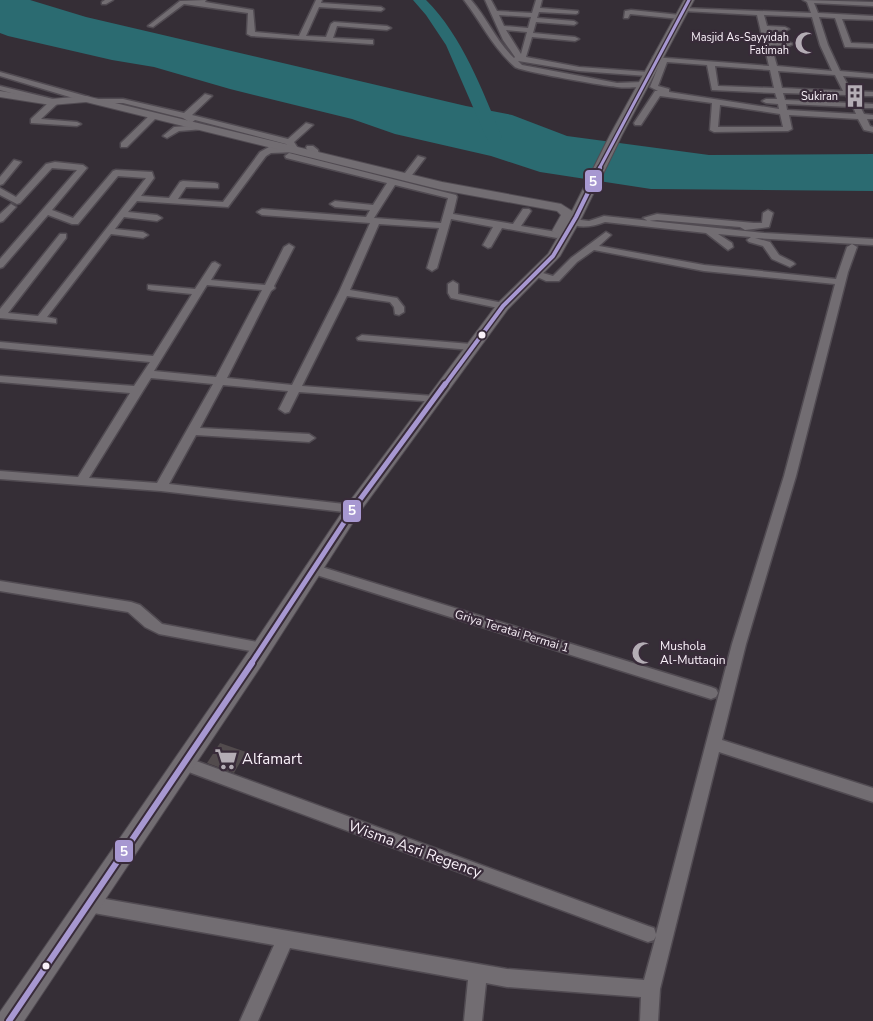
<svg xmlns="http://www.w3.org/2000/svg" width="873" height="1021" viewBox="0 0 873 1021" font-family="'Nunito Sans',sans-serif">
<style>
.water{fill:#2b6b71}
.lines{fill:none;stroke-linecap:round;stroke-linejoin:round}
.river{fill:#2b6b71;fill-rule:evenodd}
.building{fill:#524b4d}
.street-casing{stroke:#514b52;stroke-width:3}
.secondary-casing{stroke:#514b52;stroke-width:2}
.street{fill:#726d72;fill-rule:evenodd}
.secondary{fill:#726d72;fill-rule:evenodd}
.bus-1-far3-casing{stroke:#382b39;stroke-width:5.5}
.bus-1-far2-casing{stroke:#382b39;stroke-width:7}
.bus-1-far1-casing{stroke:#382b39;stroke-width:9}
.bus-1-casing{stroke:#382b39;stroke-width:10}
.bus-1-far3{stroke:#a798d1;stroke-width:3}
.bus-1-far2{stroke:#a798d1;stroke-width:4}
.bus-1-far1{stroke:#a798d1;stroke-width:5}
.bus-1{stroke:#a798d1;stroke-width:6}
.bus-dot{fill:#f9f1f9;stroke:#382b39;stroke-width:2}
.labels{text-anchor:middle;dominant-baseline:central;stroke-width:4.5;stroke-linejoin:round;paint-order:stroke}
.far-poi-label{font-size:11px;fill:#f9f1f9;stroke:#382b39;text-anchor:end}
.street-label{font-size:12px;fill:#f9f1f9;stroke:#382b39}
.poi-label{font-size:12px;fill:#f9f1f9;stroke:#382b39;text-anchor:start}
.near-poi-label{font-size:15px;fill:#f9f1f9;stroke:#382b39;text-anchor:start}
.near-street-label{font-size:15px;fill:#f9f1f9;stroke:#382b39}
.line-badge{stroke:#382b39;stroke-width:2}
.badge-label{font-size:14px;text-anchor:middle;font-weight:bold;fill:#fff}
</style>
<rect width="100%" height="100%" fill="#352e36"/>
<path class="water" d="M0,0H30L86,17L466,106L512,115L567,136L709,155L873,154V191L651,189L540,172L491,156L395,134L352,119L230,89L154,67L112,60L8,36L0,33Z"/>
<g class="lines">
<path class="river" d="M413,0H426C463,37 482,90 502,137L500,140H488L486,137L446,45L426,15Z"/>
</g>
<path class="building" d="M220,743L246,752L234,773L207,763Z"/>
<g class="lines">
<defs>
<path id="street" d="M105,0H113L106,4H102V2Z
M206,0L205,2L253,10L255,32L299,36L316,0H322L321,3L381,7L384,9L381,11L319,7L306,36L326,37L331,24L334,22L387,26L391,28L387,30L337,26L333,38L373,40V44H370L251,36L247,34L248,13L184,4L153,27L148,26L180,1Z
M464,0H471C487,18 496,41 514,58L515,57L503,40L485,0H491L497,11L532,13L536,0H542L540,8L578,11V13L576,14L539,12L537,18L574,21L577,23L574,25L536,22L533,33L575,37L579,39L575,41L532,37L526,57L579,67L648,72L652,74L648,76L579,71L518,61L522,65L617,83L643,82L647,84C641,88 625,88 617,87C605,86 520,71 515,67C493,48 481,22 464,0ZM499,15L531,17L528,28L504,26ZM506,30L527,32L521,54Z
M803,0L873,2V6L814,3L818,13L873,16V20L842,19L851,43L873,44V48L845,47L835,18L819,17L828,45L840,71L873,74V78L843,76L851,91L873,92V96H854L858,103L873,104V108H861L864,114L873,115V119H867L870,126L873,127V132L864,130L858,119L789,115L792,129L788,131L714,132L710,130L712,103L660,96L641,125H635L634,123L655,91H658L650,87L660,62L653,61V57L769,66L757,15L684,11L682,10V8L811,13L807,2ZM764,15L812,17L820,45L832,71L777,66L771,45L789,46L793,44L789,42L770,41L768,30L785,31L789,29L785,27L767,26ZM667,62L707,65L712,90L775,93L777,99H766L762,101L766,103L778,104L779,109L669,92V89L658,86ZM715,66L770,70L774,88L718,86ZM778,71L835,75L843,91L782,88ZM783,93L846,95L850,103L785,100ZM786,104L853,107L856,114L787,110ZM720,105L780,114L783,127H718Z
M631,10L680,15L683,17L680,19L630,14L628,18H624L625,11Z
M0,72L89,97L90,99L83,101L0,76Z
M0,86L57,100V104L41,119L77,122L81,124L77,126L31,123V119L48,103L0,90Z
M205,94L212,96L192,115L288,139L306,123L313,125L294,142L299,150L298,152L271,153L266,156L228,207L137,201L128,212L157,215L162,218L157,221L124,217L115,229L143,232L148,235L143,238L111,234L47,317L56,319V323L0,318V309L60,234H66V238L8,313L38,316L146,178L118,176L78,224H72L48,215L3,267L0,268V259L77,170L52,168L20,203L17,204L0,195V188L16,197L46,164L55,162L83,165L87,168L52,210L73,218L113,171L116,170L152,172L154,178L141,196L169,198L180,182L183,181L215,183L218,184V188L186,187L178,199L223,202L260,152L269,147H289L286,144L195,120L191,123L183,118L123,103H95L91,101L95,99H123L184,113Z
M151,114L158,116L127,147H121V143Z
M201,125H204V129L179,131L167,138L163,136L174,127Z
M307,146H313L318,150L319,157H313L306,148Z
M289,153L456,195L457,197L453,214L513,224L523,209H529L531,211L521,226L557,232L562,235L557,238L502,228L491,247L488,248L483,245L493,227L451,219L437,268L432,271L427,268L439,228L379,224L350,290L397,298L404,307V312L399,315L395,314L394,307L390,302L347,296L302,386L433,396L437,398L439,400L437,402L299,392L289,412L285,413L279,409L288,391L223,385L200,428L309,434L315,438L309,442L196,435L169,484L353,505L359,509L357,512L353,513L161,491L0,479V471L78,477L130,393L0,382V376L134,386L150,362L0,348V342L153,356L192,294L152,290L148,289V285L195,289L212,263L215,262L220,265L211,280L265,285L284,247L289,244L294,247L274,286L275,288L271,291L227,378L292,385L339,292L370,223L262,215L257,212L262,209L366,217L370,210L335,207L330,204L335,201L373,205L387,183L286,158L285,156ZM395,185L448,198L441,223L374,218ZM207,285L262,290L216,377L154,371ZM151,378L213,384L157,483L89,478Z
M418,156L425,158L409,179H403L402,177Z
M14,160L21,162L3,184L0,185V177Z
M11,204L16,207L3,221L0,222V214Z
M768,210L773,213L769,227L745,230L740,227L657,220L648,221L643,218L657,214L754,223H762L763,213Z
M604,216L764,233L873,239V245L755,238L770,242L779,255L793,262L795,264L790,267L772,259L763,246L749,242L747,240L751,237L718,234L732,243L733,247L728,250L706,233L605,222C594,226 579,230 568,222L573,219L589,221Z
M606,232L611,235L599,246L704,265L836,279L847,247L852,244L857,247L848,272L796,476L746,644L722,740L873,788V802L719,752L660,989L658,1021H640L641,997L507,987L486,983L482,1021H464L468,980L290,948L258,1021H240L274,945L88,912L82,910L80,904L82,898L88,896L507,969L644,980L656,936L654,940L648,942L178,768L175,763L178,758L183,756L188,758L648,926L654,928L656,934L732,644L784,476L835,284L704,271L594,250L577,262L559,281H546L531,274L536,271L553,276L571,258Z
M453,281L458,284V294L503,303L508,306L503,309L451,298L448,293V284Z
M362,335L471,344L476,347L471,350L358,340L357,338Z
M312,564L711,687L716,689L718,693L716,697L711,699L307,572L305,569L307,566Z
M0,581L131,602L140,605L162,624L262,643L267,644L269,648L267,652L262,653L159,634L145,627L128,612L0,591Z"/>
<path id="secondary" d="M684,0H694L622,135L582,217L560,256L508,309L359,513L261,666L24,1021H0V1012L247,654L347,505L498,303L548,254L559,235L552,231L561,215L557,211L442,190L86,102L51,105L0,97V91L51,99L86,96L442,182L561,204L572,211L610,135Z"/>
</defs>
<use href="#street" class="street-casing"/>
<use href="#secondary" class="secondary-casing"/>
<use href="#street" class="street"/>
<use href="#secondary" class="secondary"/>
<defs>
<path id="bus-1-far3" d="M599,169L689,0"/>
<path id="bus-1-far2" d="M444,386L503,306L553,256L576,217L600,168"/>
<path id="bus-1-far1" d="M251,664L353,509L445,384"/>
<path id="bus-1" d="M9,1021L252,663"/>
</defs>
<use href="#bus-1-far3" class="bus-1-far3-casing"/>
<use href="#bus-1-far2" class="bus-1-far2-casing"/>
<use href="#bus-1-far1" class="bus-1-far1-casing"/>
<use href="#bus-1" class="bus-1-casing"/>
<use href="#bus-1-far3" class="bus-1-far3"/>
<use href="#bus-1-far2" class="bus-1-far2"/>
<use href="#bus-1-far1" class="bus-1-far1"/>
<use href="#bus-1" class="bus-1"/>
</g>
<defs>
<symbol id="mosque-bare" viewBox="-9 -9 18 18"><path d="M3.5-4.9A6 6 0 1 0 3.5 4.9A5 5 0 1 1 3.5-4.9Z" fill="#b4adb5" stroke="#382b39" stroke-width="2.5" paint-order="stroke"/></symbol>
<symbol id="building-bare" viewBox="-9 -9 18 18"><path d="M-4-6H4V6H1V3H-1V6H-4ZM-2.5-4.3h1.7v1.8h-1.7ZM.8-4.3h1.7v1.8H.8ZM-2.5-1h1.7V.8h-1.7ZM.8-1h1.7V.8H.8Z" fill="#b4adb5" stroke="#382b39" stroke-width="2.5" paint-order="stroke"/></symbol>
<symbol id="supermarket-bare" viewBox="-9 -9 18 18"><path d="M-6-5.5h2.5l.6 2H6L4.5 2H-2.5L-4.4-4H-6ZM-1.5 3.2a1.3 1.3 0 1 0 .1 0ZM3 3.2a1.3 1.3 0 1 0 .1 0Z" fill="#b4adb5" stroke="#382b39" stroke-width="2.5" paint-order="stroke"/></symbol>
</defs>
<g fill-rule="evenodd">
<use href="#mosque-bare" x="790" y="27" width="32" height="32"/>
<use href="#building-bare" x="839" y="80" width="32" height="32"/>
<use href="#mosque-bare" x="627" y="637" width="32" height="32"/>
<use href="#supermarket-bare" x="210" y="743" width="32" height="32"/>
</g>
<g class="bus-dot">
<circle cx="482" cy="335" r="4.5"/>
<circle cx="46" cy="966" r="4.5"/>
</g>
<g class="labels">
<g class="far-poi-label">
<text x="789" y="37">Masjid As-Sayyidah<tspan x="789" dy="13">Fatimah</tspan></text>
<text x="838" y="96">Sukiran</text>
</g>
<g class="street-label">
<text transform="translate(512 631) rotate(17)">Griya Teratai Permai 1</text>
</g>
<g class="poi-label">
<text x="660" y="646">Mushola<tspan x="660" dy="14">Al-Muttaqin</tspan></text>
</g>
<g class="near-poi-label">
<text x="242" y="759">Alfamart</text>
</g>
<g class="near-street-label">
<text transform="translate(415 849) rotate(20)">Wisma Asri Regency</text>
</g>
</g>
<g class="line-badge">
<rect x="584" y="169" width="19" height="24" rx="5" fill="#a798d1"/>
<rect x="342" y="499" width="20" height="24" rx="5" fill="#a798d1"/>
<rect x="114" y="839" width="20" height="24" rx="5" fill="#a798d1"/>
</g>
<g class="badge-label">
<text x="593" y="186">5</text>
<text x="352" y="515">5</text>
<text x="124" y="856">5</text>
</g>
</svg>
